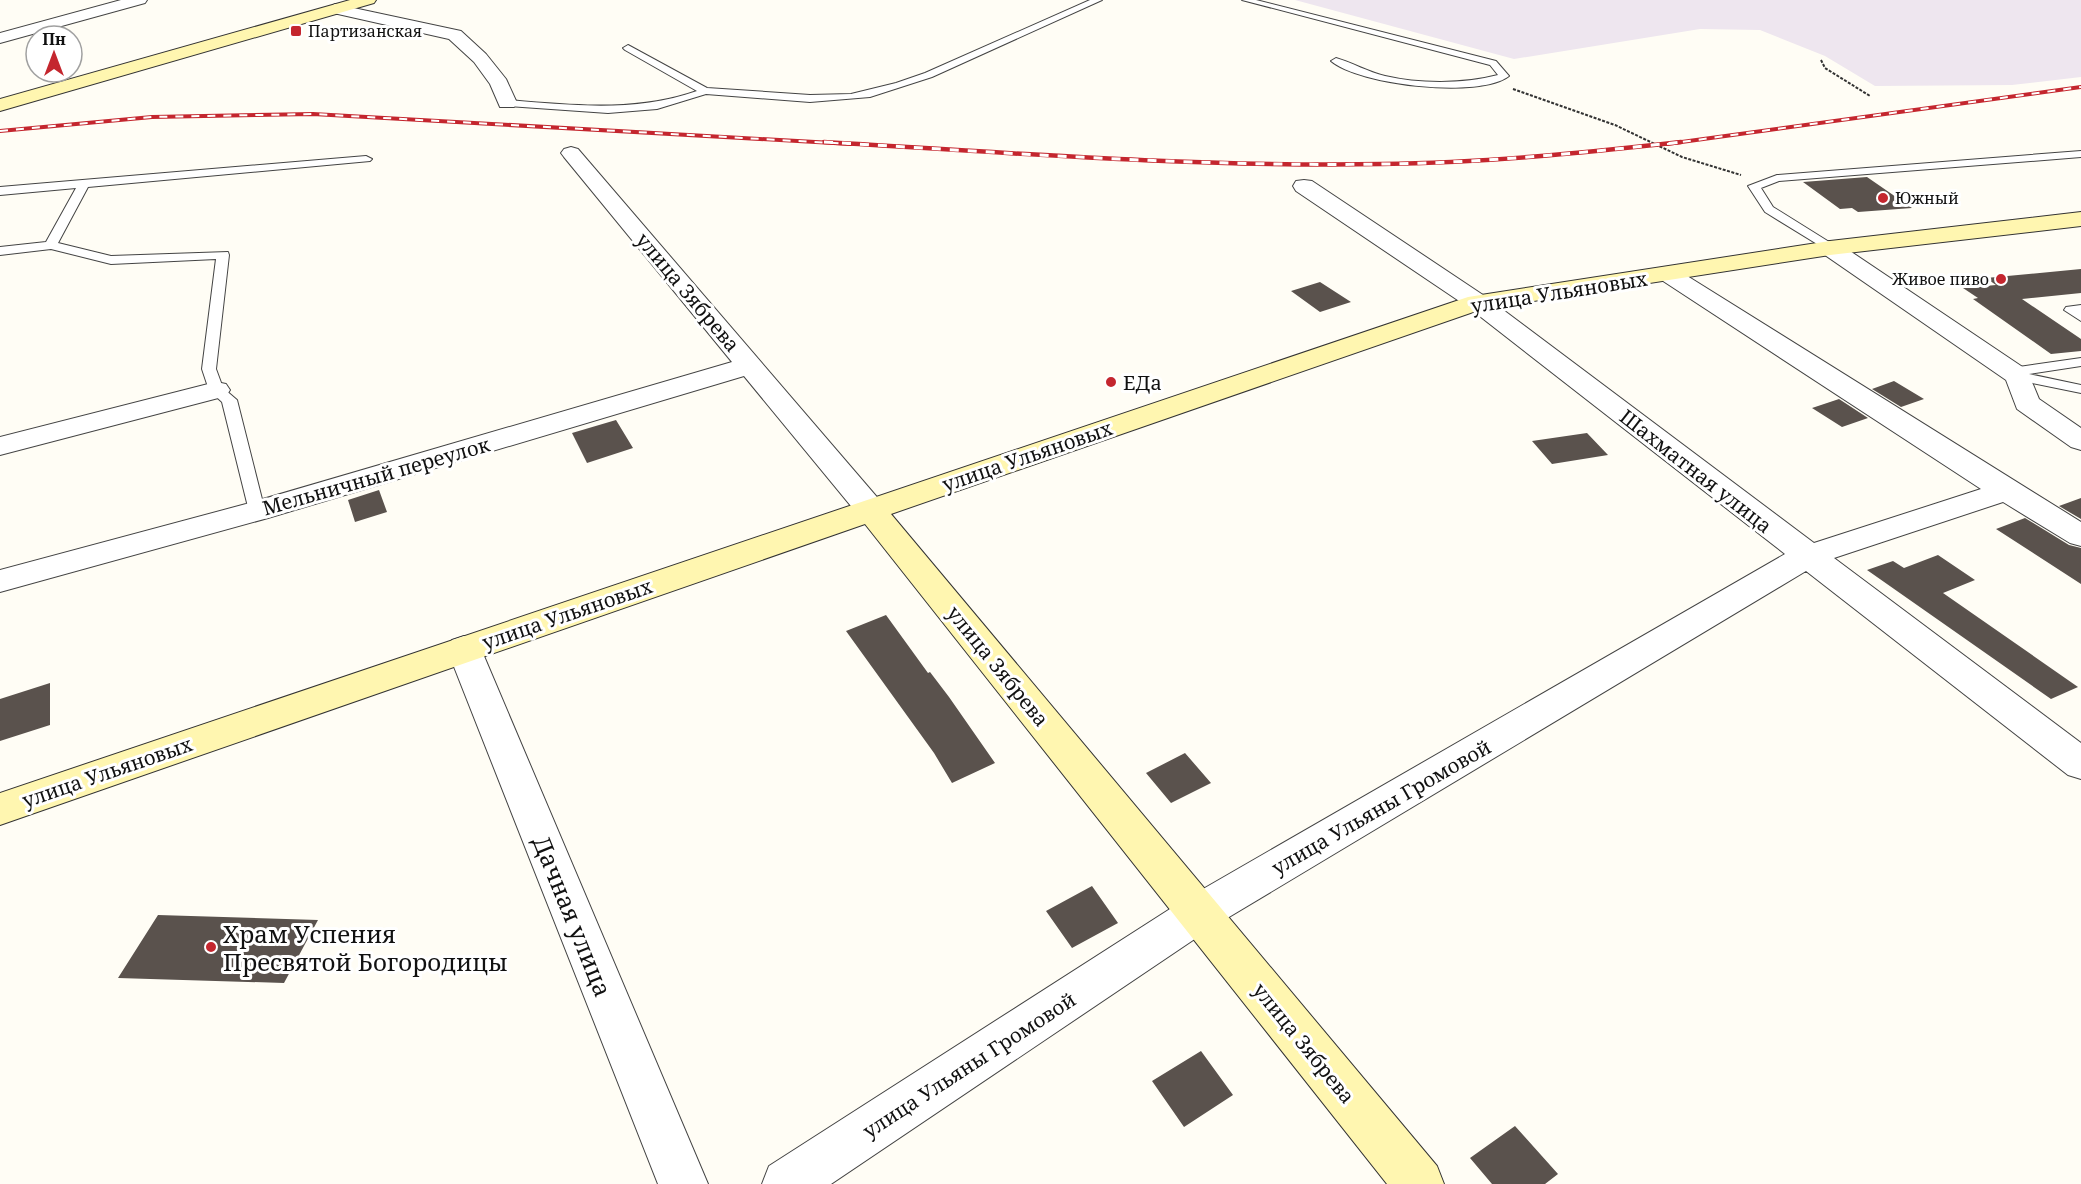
<svg xmlns="http://www.w3.org/2000/svg" width="2081" height="1184" viewBox="0 0 2081 1184" font-family="'Noto Serif',serif">
<style>
.industrial{fill:#eee6ef}
.building{fill:#5a524d}
.lines{fill:none;stroke-linecap:round;stroke-linejoin:round}
.lane-casing{stroke:#444;stroke-width:2}
.street-casing{stroke:#444;stroke-width:2}
.secondary-casing{stroke:#333;stroke-width:2}
.path{stroke:#333;stroke-width:2;stroke-dasharray:3 1.5;stroke-linecap:butt}
.lane{fill:#fff;fill-rule:evenodd}
.street{fill:#fff;fill-rule:evenodd}
.secondary{fill:#fff6b0;fill-rule:evenodd}
.rail-far1-casing{stroke:#c4262e;stroke-width:4}
.rail-casing{stroke:#c4262e;stroke-width:4.5}
.rail-far1{stroke:#fff;stroke-width:2;stroke-dasharray:8;stroke-linecap:butt}
.rail{stroke:#fff;stroke-width:3;stroke-dasharray:9;stroke-linecap:butt}
.poi-dot{fill:#c4262e;stroke:#fff;stroke-width:2}
.labels{text-anchor:middle;dominant-baseline:central;stroke-width:6;stroke-linejoin:round;paint-order:stroke}
.far-poi-label{font-size:16px;fill:#111;stroke:#fff;text-anchor:start}
.street-label{font-size:20px;fill:#111;stroke:#fff}
.poi-label{font-size:20px;fill:#111;stroke:#fff;text-anchor:start}
.near-street-label{font-size:24px;fill:#111;stroke:#fff}
.near-poi-label{font-size:24px;fill:#111;stroke:#fff;text-anchor:start}
</style>
<rect width="100%" height="100%" fill="#fffdf5"/>
<path class="industrial" d="M1295,0H2081V77L2012,85L1875,86L1825,56L1760,30L1700,29L1514,59Z"/>
<path class="building" d="M1867,177L1912,208L1858,212L1852,208L1840,209L1803,182Z
M2081,269V293L2022,299L2081,339V351L2051,354L1973,299L1978,298L1963,288L1996,285L1986,278Z
M1320,282L1351,302L1320,312L1291,291Z
M1894,381L1924,399L1901,407L1872,389Z
M1839,399L1868,418L1842,427L1812,408Z
M616,420L633,448L587,463L572,433Z
M1587,433L1608,455L1552,464L1532,441Z
M379,490L387,512L355,522L348,500Z
M2081,498V519L2059,506Z
M2025,518L2069,545L2081,548V584L1996,529Z
M1938,555L1975,580L1943,593L2078,687L2051,699L1867,570L1893,561L1904,568Z
M886,615L928,673L930,672L949,697L995,763L952,783L934,753L846,631Z
M50,683V725L0,741V699Z
M1185,753L1211,783L1171,803L1146,773Z
M1092,886L1118,923L1072,948L1046,911Z
M158,915L318,920L284,983L118,978Z
M1201,1051L1233,1095L1184,1127L1152,1081Z
M1515,1126L1558,1174L1545,1184H1492L1470,1158Z"/>
<g class="lines">
<defs>
<path id="lane" d="M1090,0H1102L932,77L870,97L810,102L706,94L657,109L608,113L507,106L502,103L507,100C571,105 635,113 697,91L625,50L623,48L628,45L707,88L810,95L851,94L896,83L925,73Z
M1242,0H1256L1496,61L1509,76C1480,99 1359,85 1331,61L1336,58C1353,63 1368,72 1385,76C1419,84 1464,84 1498,75L1490,65Z
M2081,151V157L1779,181L1761,188L1773,207L1834,245V251L1830,252L1765,212L1748,186L1777,175Z
M366,156L372,159L370,161L88,187L58,243L111,256L228,252L229,255L216,369L223,388L237,400L265,511L263,515H251L249,511L222,402L209,390L202,369L216,259L111,264L51,249L0,255V247L46,242L76,188L0,195V187Z
M2081,305V321L2064,310L2066,307Z
M2081,358V366L2029,374L2081,385V393L2013,379L2005,372L2012,368Z"/>
<path id="street" d="M121,0H147L145,3L0,43V33Z
M335,4L461,31L486,54L506,79L517,103L514,107H500L490,84L474,62L449,39L329,12L327,9Z
M571,147L578,149L882,503L886,510L882,517L871,520L860,517L744,376L268,518L0,592V570L246,504L732,362L564,157L561,153L564,149Z
M1304,180L1312,181L1486,297L1814,543L1981,489L1660,279L1656,274L1660,269L1668,267L1676,269L2081,522V546L2070,543L2003,502L1834,558L2081,743V779L2068,775L1806,571L1214,926L831,1184H762L769,1166L1184,900L1785,554L1468,307L1296,191L1293,186L1296,181Z
M1830,241L1838,243L2027,370L2039,399L2081,428V450L2071,447L2017,409L2006,380L1822,253L1818,248L1822,243Z
M216,382L226,384L230,390L226,396L0,455V437Z
M464,636L476,640L481,649L708,1184H658L447,649L452,640Z"/>
<path id="secondary" d="M350,0H376L374,3L0,111V99Z
M2081,212V226L1830,255L1482,309L891,514L1437,1166L1444,1184H1387L865,524L0,825V793L1468,297L1830,241Z"/>
</defs>
<use href="#lane" class="lane-casing"/>
<use href="#street" class="street-casing"/>
<use href="#secondary" class="secondary-casing"/>
<path class="path" d="M1821,60L1825,68L1870,96
M1513,89L1615,125L1682,157L1741,175"/>
<use href="#lane" class="lane"/>
<use href="#street" class="street"/>
<use href="#secondary" class="secondary"/>
<defs>
<path id="rail-far1" d="M0,131L152,117L313,114L851,144
M1667,144L2081,87"/>
<path id="rail" d="M824,142C1010,153 1196,167 1382,164C1482,163 1582,153 1681,142"/>
</defs>
<use href="#rail-far1" class="rail-far1-casing"/>
<use href="#rail" class="rail-casing"/>
<use href="#rail-far1" class="rail-far1"/>
<use href="#rail" class="rail"/>
</g>
<g class="poi-dot">
<rect x="290" y="25" width="12" height="12" rx="3"/>
<circle cx="1883" cy="198" r="6"/>
<circle cx="2001" cy="279" r="6"/>
<circle cx="1111" cy="382" r="6"/>
<circle cx="211" cy="947" r="6"/>
</g>
<g class="labels">
<g class="far-poi-label">
<text x="308" y="31">Партизанская</text>
<text x="1895" y="198">Южный</text>
<text x="1989" y="279" text-anchor="end">Живое пиво</text>
</g>
<g class="street-label">
<text transform="translate(688 292) rotate(50)">улица Зябрева</text>
<text transform="translate(1559 292) rotate(-9)">улица Ульяновых</text>
<text transform="translate(1027 456) rotate(-19)">улица Ульяновых</text>
<text transform="translate(1696 471) rotate(38)">Шахматная улица</text>
<text transform="translate(376 476) rotate(-16)">Мельничный переулок</text>
<text transform="translate(567 614) rotate(-19)">улица Ульяновых</text>
<text transform="translate(998 666) rotate(51)">улица Зябрева</text>
<text transform="translate(107 772) rotate(-19)">улица Ульяновых</text>
<text transform="translate(1381 807) rotate(-30)">улица Ульяны Громовой</text>
<text transform="translate(1304 1043) rotate(51)">улица Зябрева</text>
<text transform="translate(969 1065) rotate(-33)">улица Ульяны Громовой</text>
</g>
<g class="poi-label">
<text x="1123" y="382">ЕДа</text>
</g>
<g class="near-street-label">
<text transform="translate(573 916) rotate(68)">Дачная улица</text>
</g>
<g class="near-poi-label">
<text x="223" y="933">Храм Успения<tspan x="223" dy="28">Пресвятой Богородицы</tspan></text>
</g>
</g>
<g transform="translate(54 54)"><circle r="28" fill="#ffffff" stroke="#a0a0a0" stroke-width="1.5"/>
<path d="M0-4.5L10 22L0 15L-10 22Z" fill="#c4262e"/>
<text y="-9" font-size="16" font-weight="bold" text-anchor="middle" fill="#111111">Пн</text>
</g>
</svg>
